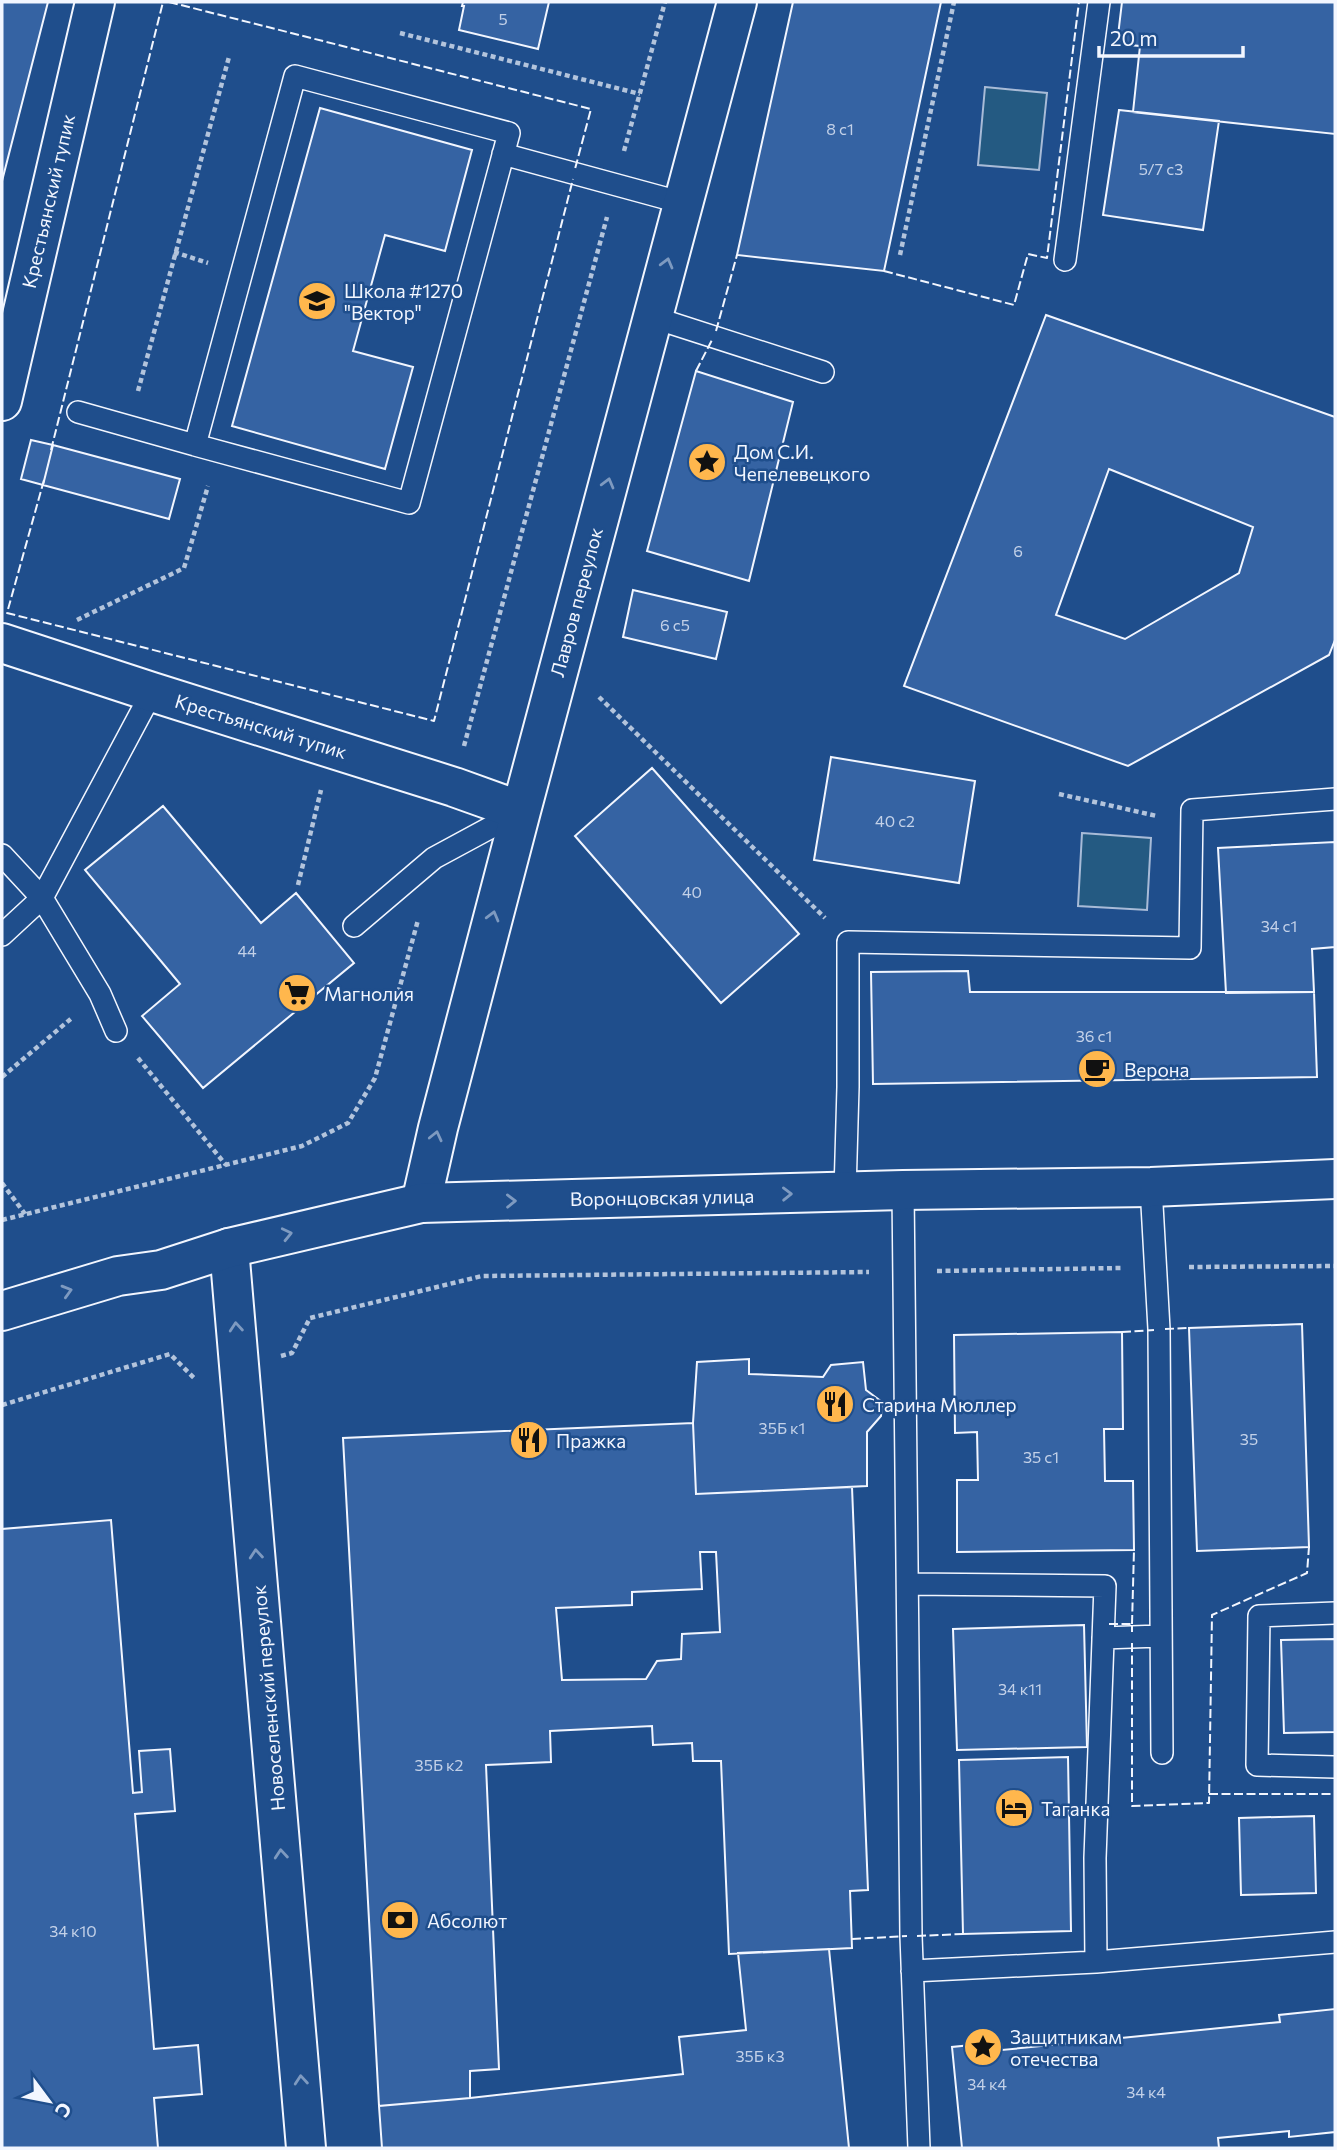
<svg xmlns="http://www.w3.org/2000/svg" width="1337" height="2150" viewBox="0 0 1337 2150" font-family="Commissioner,sans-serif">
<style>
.green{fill:#245a82;stroke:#a8bbd7;stroke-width:2}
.building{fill:#3563a3;stroke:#f2f6ff;stroke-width:2;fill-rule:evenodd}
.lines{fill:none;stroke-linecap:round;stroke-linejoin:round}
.lane-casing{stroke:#f2f6ff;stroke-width:24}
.street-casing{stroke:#f2f6ff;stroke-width:42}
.secondary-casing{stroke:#f2f6ff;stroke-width:42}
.path{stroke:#b3c4dc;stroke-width:4.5;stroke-dasharray:5 3.5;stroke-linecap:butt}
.lane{stroke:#1f4e8c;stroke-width:21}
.street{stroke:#1f4e8c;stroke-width:38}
.secondary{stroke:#1f4e8c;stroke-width:38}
.fence{stroke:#f2f6ff;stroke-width:2;stroke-dasharray:9 3.5;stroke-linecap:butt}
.oneway{stroke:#7e9ac0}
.labels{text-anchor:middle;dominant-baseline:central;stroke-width:5;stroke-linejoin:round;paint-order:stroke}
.number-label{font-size:16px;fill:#c3d1e8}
.street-label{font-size:19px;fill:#f2f6ff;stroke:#1f4e8c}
.poi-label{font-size:19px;fill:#f2f6ff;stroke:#1f4e8c;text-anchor:start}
</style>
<rect width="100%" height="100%" fill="#1f4e8c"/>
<path class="green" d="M985,87L1047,93L1039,170L978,165Z
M1082,833L1151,838L1147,910L1078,906Z"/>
<path class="building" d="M2,2H48L2,181Z
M463,2H549L538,49L459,30L464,6H462Z
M793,2H941L884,271L737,255Z
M1122,2H1335V134L1133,112L1140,46L1117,44Z
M320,108L472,150L445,251L385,235L353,351L413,367L385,469L232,426Z
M1119,110L1219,121L1203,230L1103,215Z
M1046,315L1335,417V640L1329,655L1128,766L904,686ZM1109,469L1253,527L1239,573L1125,639L1056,615Z
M696,371L793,402L749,581L647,551Z
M31,440L53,445L43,485L21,479Z
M53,445L180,479L169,519L43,485Z
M633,590L727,612L716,659L623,637Z
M831,757L975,781L959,883L814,860Z
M652,768L799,934L721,1003L575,836Z
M163,806L261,923L296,893L354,963L203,1088L142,1016L180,984L85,870Z
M1335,842V947L1312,949L1314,992L1226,993L1218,848Z
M968,971L970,992H1314L1317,1077L873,1084L871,972Z
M1302,1324L1309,1547L1197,1551L1189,1328Z
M1122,1332L1123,1429H1104L1105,1481H1133L1134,1550L957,1552V1480H978L977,1432L955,1433L954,1335Z
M749,1359V1374L823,1377L831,1365L863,1362L866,1390L882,1402L881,1416L867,1432V1486L696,1494L693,1423L697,1362Z
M693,1423L696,1494L852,1487L868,1890L850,1891L852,1948L729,1954L721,1761H693L692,1743L653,1745L652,1726L550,1731L551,1762L486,1765L499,2069L470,2071V2098L379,2106L343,1438ZM700,1552H716L720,1632L682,1634L681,1659L657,1661L646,1679L562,1680L556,1608L632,1605V1592L702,1589Z
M111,1520L133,1793L142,1792L139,1751L170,1749L175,1811L135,1814L154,2049L198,2045L202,2094L154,2098L158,2148H2V1529Z
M1084,1625L1087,1747L957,1750L953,1629Z
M1335,1639V1732L1284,1733L1281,1640Z
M1068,1757L1071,1931L963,1934L959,1760Z
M1314,1816L1316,1893L1241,1895L1239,1818Z
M829,1949L849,2148H382L379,2106L470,2098L683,2074L679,2037L746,2030L738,1953Z
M1335,2009V2132L1289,2137V2131L1218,2138L1219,2148H962L952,2047L1001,2042L1002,2050L1280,2022L1279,2015Z"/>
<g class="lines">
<defs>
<path id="lane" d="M295,76L509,133L409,503L195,445Z
M503,154L683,203
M1065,260L1099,2
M652,317L823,372
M78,412L195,445
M2,855L42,898L100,994L116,1031
M354,926L434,858L521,811
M2,935L42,898L152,692
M1151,1187L1159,1329L1162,1753
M903,1190L911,1936L919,2148
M845,1192L848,1087V942L1190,948L1192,810L1335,799
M908,1584L1105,1586L1095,1858L1096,1962L912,1971
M1335,1613L1259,1616L1257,1765L1335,1767
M1103,1638L1160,1636
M1096,1962L1335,1942"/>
<path id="street" d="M2,401L95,2
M2,643L152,692L454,787L521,811
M421,1203L438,1128L521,811L737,2
M229,1248L306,2148"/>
<path id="secondary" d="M2,1311L118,1276L161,1270L229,1248L421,1203L903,1190L1151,1187L1335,1179"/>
</defs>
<use href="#lane" class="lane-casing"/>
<use href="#street" class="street-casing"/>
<use href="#secondary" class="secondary-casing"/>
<path class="path" d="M400,33L640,94
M624,151L665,2
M174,252L208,263
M900,255L954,2
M138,391L229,57
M77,620L184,568L208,486
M599,697L825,918
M464,746L607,217
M1059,794L1157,816
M298,885L321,790
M138,1058L226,1165
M2,1077L73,1017
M2,1183L25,1214
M2,1220L302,1146L348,1123L375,1078L418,920
M1189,1267L1335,1266
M937,1271L1121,1268
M281,1356L292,1353L310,1318L482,1276L869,1272
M2,1405L170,1354L195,1379"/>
<use href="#lane" class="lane"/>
<use href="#street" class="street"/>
<use href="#secondary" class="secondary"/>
<path class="fence" d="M169,2L591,109L575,169
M884,271L1014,305L1028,254L1047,258L1079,2
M716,331L737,255
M696,371L712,340
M51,450L163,2
M44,480L7,613L434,721L573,179
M1165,1329L1189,1328
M1122,1332L1154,1330
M1109,1624H1132V1632
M1132,1624L1134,1550
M1132,1643V1806L1209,1803L1212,1615L1307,1573L1309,1547
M1209,1794H1335
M917,1936L963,1934
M852,1939L907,1936"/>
</g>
<defs><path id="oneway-chevron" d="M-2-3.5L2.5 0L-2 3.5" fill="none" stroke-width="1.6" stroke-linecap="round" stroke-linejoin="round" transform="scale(1.75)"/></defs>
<g class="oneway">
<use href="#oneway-chevron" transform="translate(667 263) rotate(-75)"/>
<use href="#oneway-chevron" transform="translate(608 483) rotate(-75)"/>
<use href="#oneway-chevron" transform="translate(493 916) rotate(-75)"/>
<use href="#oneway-chevron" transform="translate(436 1136) rotate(-77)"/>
<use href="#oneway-chevron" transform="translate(787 1194) rotate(-1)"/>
<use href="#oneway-chevron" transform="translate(511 1201) rotate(-1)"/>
<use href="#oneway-chevron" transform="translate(287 1234) rotate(-13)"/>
<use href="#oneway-chevron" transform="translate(67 1291) rotate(-16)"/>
<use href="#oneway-chevron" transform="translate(236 1327) rotate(-95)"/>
<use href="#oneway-chevron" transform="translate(256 1554) rotate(-95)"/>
<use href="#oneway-chevron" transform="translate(281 1854) rotate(-95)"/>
<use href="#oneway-chevron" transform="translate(301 2080) rotate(-95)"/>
</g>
<defs>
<symbol id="school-disc" viewBox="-11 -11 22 22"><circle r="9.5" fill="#ffb74d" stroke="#1f4e8c"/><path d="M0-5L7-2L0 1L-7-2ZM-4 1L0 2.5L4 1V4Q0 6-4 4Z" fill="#111"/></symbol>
<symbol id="sight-disc" viewBox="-11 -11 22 22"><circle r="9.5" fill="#ffb74d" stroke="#1f4e8c"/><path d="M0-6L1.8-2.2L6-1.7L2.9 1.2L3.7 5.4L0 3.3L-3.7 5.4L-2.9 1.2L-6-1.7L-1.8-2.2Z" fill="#111"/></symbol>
<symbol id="supermarket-disc" viewBox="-11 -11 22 22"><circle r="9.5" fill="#ffb74d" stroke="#1f4e8c"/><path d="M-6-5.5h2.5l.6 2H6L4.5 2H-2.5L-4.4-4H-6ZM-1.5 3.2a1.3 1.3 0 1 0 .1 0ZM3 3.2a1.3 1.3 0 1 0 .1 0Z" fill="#111"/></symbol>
<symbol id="cafe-disc" viewBox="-11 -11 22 22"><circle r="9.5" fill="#ffb74d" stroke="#1f4e8c"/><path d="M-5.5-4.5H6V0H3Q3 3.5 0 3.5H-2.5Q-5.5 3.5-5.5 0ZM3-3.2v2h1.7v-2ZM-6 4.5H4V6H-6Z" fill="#111"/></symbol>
<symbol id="restaurant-disc" viewBox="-11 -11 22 22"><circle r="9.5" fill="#ffb74d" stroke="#1f4e8c"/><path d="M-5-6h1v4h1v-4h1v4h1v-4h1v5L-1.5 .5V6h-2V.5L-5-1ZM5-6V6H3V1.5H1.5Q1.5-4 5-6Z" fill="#111"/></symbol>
<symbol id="hotel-disc" viewBox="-11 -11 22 22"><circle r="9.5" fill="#ffb74d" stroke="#1f4e8c"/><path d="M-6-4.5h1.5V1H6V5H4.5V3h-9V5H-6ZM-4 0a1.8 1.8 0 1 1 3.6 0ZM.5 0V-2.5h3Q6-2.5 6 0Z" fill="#111"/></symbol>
<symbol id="bank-disc" viewBox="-11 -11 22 22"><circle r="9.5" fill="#ffb74d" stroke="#1f4e8c"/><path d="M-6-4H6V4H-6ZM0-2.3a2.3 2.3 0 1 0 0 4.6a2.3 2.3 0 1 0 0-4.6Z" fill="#111"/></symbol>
</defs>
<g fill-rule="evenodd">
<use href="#school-disc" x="295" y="279" width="44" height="44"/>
<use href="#sight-disc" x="685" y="440" width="44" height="44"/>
<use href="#supermarket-disc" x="275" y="971" width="44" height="44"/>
<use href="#cafe-disc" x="1075" y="1047" width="44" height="44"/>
<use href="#restaurant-disc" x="813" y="1382" width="44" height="44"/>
<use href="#restaurant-disc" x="507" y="1418" width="44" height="44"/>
<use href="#hotel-disc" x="992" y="1786" width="44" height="44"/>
<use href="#bank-disc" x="378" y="1898" width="44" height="44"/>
<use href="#sight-disc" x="961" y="2025" width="44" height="44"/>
</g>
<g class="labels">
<g class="number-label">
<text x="503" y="18">5</text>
<text x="840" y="128">8 с1</text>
<text x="1161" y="168">5/7 с3</text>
<text x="1018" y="550">6</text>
<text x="675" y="624">6 с5</text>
<text x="895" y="820">40 с2</text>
<text x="692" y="891">40</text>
<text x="1279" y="925">34 с1</text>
<text x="247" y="950">44</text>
<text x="1094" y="1035">36 с1</text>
<text x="782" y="1427">35Б к1</text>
<text x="1249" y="1438">35</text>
<text x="1041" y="1456">35 с1</text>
<text x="1020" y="1688">34 к11</text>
<text x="439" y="1764">35Б к2</text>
<text x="73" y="1930">34 к10</text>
<text x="760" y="2055">35Б к3</text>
<text x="987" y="2083">34 к4</text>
<text x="1146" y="2091">34 к4</text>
</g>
<g class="street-label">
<text transform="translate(48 201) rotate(-77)">Крестьянский тупик</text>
<text transform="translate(576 602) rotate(-75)">Лавров переулок</text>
<text transform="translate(261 726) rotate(17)">Крестьянский тупик</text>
<text transform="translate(662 1197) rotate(-1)">Воронцовская улица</text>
<text transform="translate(268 1698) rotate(-95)">Новоселенский переулок</text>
</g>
<g class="poi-label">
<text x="344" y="290">Школа #1270<tspan x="344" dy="22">"Вектор"</tspan></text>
<text x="734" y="451">Дом С.И.<tspan x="734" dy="22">Чепелевецкого</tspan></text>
<text x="324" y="993">Магнолия</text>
<text x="1124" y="1069">Верона</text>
<text x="862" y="1404">Старина Мюллер</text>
<text x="556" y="1440">Пражка</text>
<text x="1041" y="1808">Таганка</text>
<text x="427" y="1920">Абсолют</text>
<text x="1010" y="2036">Защитникам<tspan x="1010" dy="22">отечества</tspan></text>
</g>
</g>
<rect width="1337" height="2150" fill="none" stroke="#f2f6ff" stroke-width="7"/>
<g transform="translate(49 2101) rotate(122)" stroke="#1f4e8c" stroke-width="5" paint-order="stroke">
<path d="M0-5L12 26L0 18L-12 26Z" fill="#f2f6ff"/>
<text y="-10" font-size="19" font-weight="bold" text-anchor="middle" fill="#f2f6ff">С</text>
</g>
<path d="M1099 46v10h144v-10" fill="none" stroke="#f2f6ff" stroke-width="3.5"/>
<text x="1110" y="46" font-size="21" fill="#f2f6ff" stroke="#1f4e8c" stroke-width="5" paint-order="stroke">20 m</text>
</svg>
